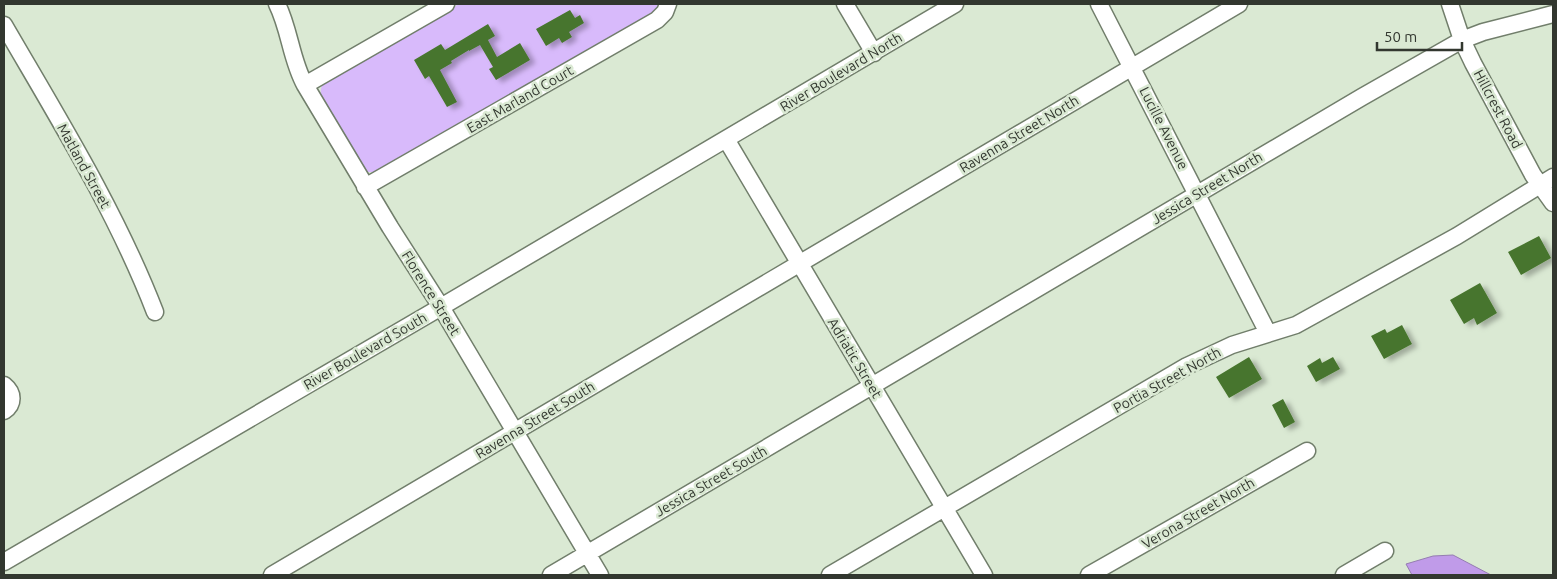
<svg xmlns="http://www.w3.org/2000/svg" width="1557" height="579" viewBox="0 0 1557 579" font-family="Ubuntu,sans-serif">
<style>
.green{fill:#d8bafb}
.water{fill:#c09be9;stroke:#957db1}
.building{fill:#47752d;filter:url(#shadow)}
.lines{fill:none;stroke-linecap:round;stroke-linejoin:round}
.minor-casing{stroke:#717e6b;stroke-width:19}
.minor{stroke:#fff;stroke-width:16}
.labels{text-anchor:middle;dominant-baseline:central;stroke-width:5;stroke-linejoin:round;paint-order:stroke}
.street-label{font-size:14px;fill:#32372f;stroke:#dae9d3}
</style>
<defs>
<filter id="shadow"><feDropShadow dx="5.5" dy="3" stdDeviation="2.5" flood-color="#0004"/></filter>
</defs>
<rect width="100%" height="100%" fill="#dae9d3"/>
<path class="green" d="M459,4H660L655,12L378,172H366L321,97C320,89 321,84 329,78Z"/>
<path class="water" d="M1453,555L1491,575H1412L1406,564L1433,556Z"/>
<path class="building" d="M570,10L575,18L580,15L584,23L569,32L572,37L562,43L559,38L546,46L536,29Z
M488,24L495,36L488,40L497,57L520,43L530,60L496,80L489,69L493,67L480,45L469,51V50L451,61L452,63L440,70L457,102L447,107L429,76L425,79L414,60L441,44L445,50Z
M1539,236L1551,258L1521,275L1508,252Z
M1480,283L1497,313L1477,325L1474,318L1464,324L1450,300Z
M1402,325L1412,344L1384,359L1371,336L1385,329L1387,333Z
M1249,357L1262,379L1229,398L1216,377Z
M1333,357L1340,369L1316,382L1307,366L1320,358L1322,363Z
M1283,399L1295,422L1284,428L1272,405Z"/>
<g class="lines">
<defs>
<path id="minor" d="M277,4C290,30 291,60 305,85L390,227L441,307L600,575
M845,4L874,53
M1099,4L1268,333
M1450,4L1462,40L1473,63L1533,175L1553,203
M4,25C58,118 116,211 155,312
M305,85L446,4
M726,139L984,575
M365,187L657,20L665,12L668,4
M4,385C14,393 14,404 4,411
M4,562L441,307L955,4
M272,575L1239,4
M551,575L1362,97L1462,40L1483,32L1553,14
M830,575L1187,366L1232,345L1296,325L1457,236L1553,177
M1089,575L1307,451
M1344,575L1385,551"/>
</defs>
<use href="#minor" class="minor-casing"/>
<use href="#minor" class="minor"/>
</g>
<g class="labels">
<g class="street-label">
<text transform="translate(841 72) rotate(-31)">River Boulevard North</text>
<text transform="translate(520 99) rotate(-30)">East Marland Court</text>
<text transform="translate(1498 109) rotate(62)">Hillcrest Road</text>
<text transform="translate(1164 128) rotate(63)">Lucille Avenue</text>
<text transform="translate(1019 134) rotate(-31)">Ravenna Street North</text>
<text transform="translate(84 166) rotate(61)">Matland Street</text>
<text transform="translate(1207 188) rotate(-31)">Jessica Street North</text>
<text transform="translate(431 293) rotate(58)">Florence Street</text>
<text transform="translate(365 351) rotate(-30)">River Boulevard South</text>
<text transform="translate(855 358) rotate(59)">Adriatic Street</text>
<text transform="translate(1167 380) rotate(-29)">Portia Street North</text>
<text transform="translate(535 420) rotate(-31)">Ravenna Street South</text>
<text transform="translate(711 481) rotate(-30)">Jessica Street South</text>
<text transform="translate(1198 513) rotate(-30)">Verona Street North</text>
</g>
</g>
<rect width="1557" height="579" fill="none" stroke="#32372f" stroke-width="10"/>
<path d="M1377 42v8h85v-8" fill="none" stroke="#32372f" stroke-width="2.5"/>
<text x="1384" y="42" font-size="15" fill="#32372f" stroke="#dae9d3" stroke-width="4" paint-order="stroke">50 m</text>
</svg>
